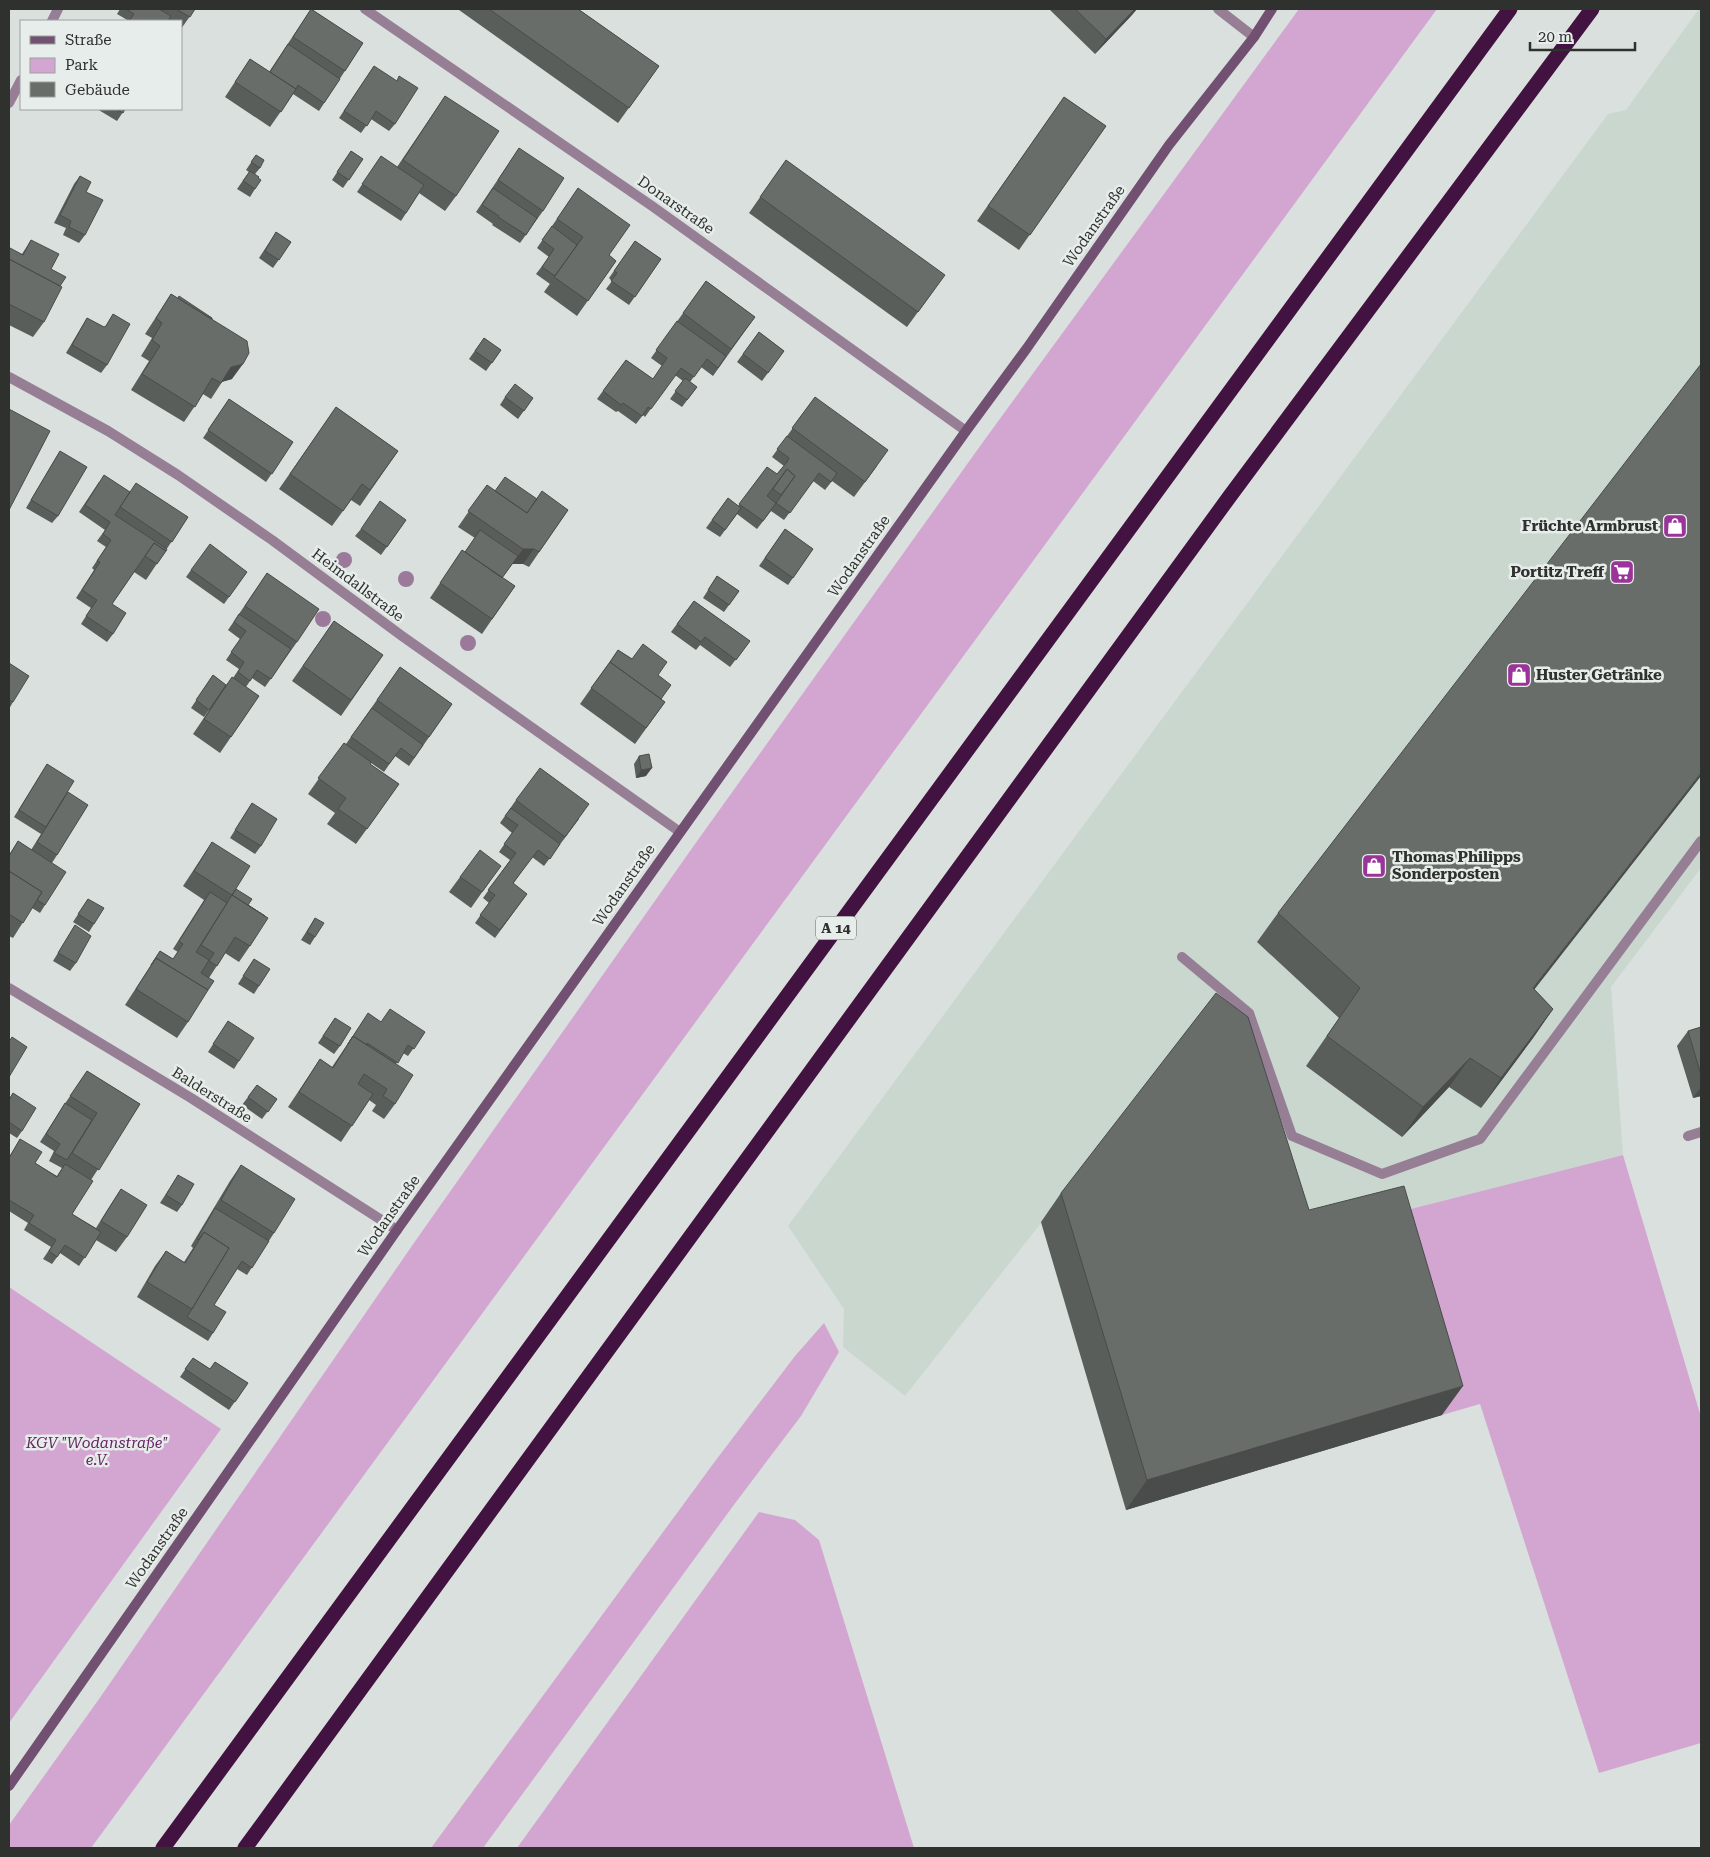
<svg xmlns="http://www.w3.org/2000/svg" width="1710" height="1857" viewBox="0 0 1710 1857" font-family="'Roboto Serif',serif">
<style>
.built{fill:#cad7cf}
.green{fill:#d3a6d1}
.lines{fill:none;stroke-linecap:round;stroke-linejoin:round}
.lane{stroke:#967e95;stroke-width:10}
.street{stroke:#967e95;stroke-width:10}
.secondary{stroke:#725071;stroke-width:10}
.highway{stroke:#421241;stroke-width:15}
.tree{fill:#9a799b}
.wall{fill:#595e5b}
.shaded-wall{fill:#494c4a}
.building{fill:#686d6a;stroke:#494c4a;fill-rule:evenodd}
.labels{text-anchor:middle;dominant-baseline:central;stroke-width:5;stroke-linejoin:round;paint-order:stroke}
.shield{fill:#e7edea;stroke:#666967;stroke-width:1}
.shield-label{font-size:14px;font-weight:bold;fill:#2f312f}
.street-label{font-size:15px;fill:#2f312f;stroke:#e7edea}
.poi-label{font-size:15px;font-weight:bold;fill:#2f312f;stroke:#e7edea;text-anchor:end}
.park-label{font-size:15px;font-style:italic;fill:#662465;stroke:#e7edea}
</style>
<rect width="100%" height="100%" fill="#dae0dd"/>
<path class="built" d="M1699,9H1701V868L1611,987L1623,1155L1383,1216L1442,1415L1126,1510L1041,1223L905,1396L843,1347L844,1309L788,1226L1608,114L1626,110Z"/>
<path class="green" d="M1299,9H1437L91,1848H9V1825L99,1699L416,1240L695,844L983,442Z
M1623,1155L1701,1417V1743L1599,1773L1480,1404L1442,1415L1383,1216Z
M9,1287L221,1429L9,1723Z
M824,1323L839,1352L801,1416L736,1502L483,1848H431L713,1464L795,1356Z
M759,1512L795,1520L819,1540L914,1848H517Z"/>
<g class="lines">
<path class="lane" d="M1182,957L1249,1013L1292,1136L1382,1174L1480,1139L1701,841"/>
<path class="street" d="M365,9L652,206L966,431
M1218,9L1254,37
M52,21L58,9
M9,103L21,80
M9,377L108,431L178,475L272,540L402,636L680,832
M9,988L191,1098L397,1230
M1688,1136L1701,1132"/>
<path class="secondary" d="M9,1786L397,1230L966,431L1027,348L1169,145L1254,37L1272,9"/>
<path class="highway" d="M163,1848L1510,9
M245,1848L1230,496L1592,9"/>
</g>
<g class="tree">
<circle cx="344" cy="560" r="8"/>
<circle cx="406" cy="579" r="8"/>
<circle cx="323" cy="619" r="8"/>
<circle cx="468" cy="643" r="8"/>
</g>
<path class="wall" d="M120,9H195L181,29V21H129L117,14Z
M311,9L363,43L319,111L293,94L270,127L225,97L250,59L269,72Z
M460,9H578L659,66L618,123L459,10Z
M1049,9H1137L1131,16L1095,54Z
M374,66L395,124L389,131L371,119L361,133L339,118Z
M445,96L456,196L445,211L419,193L401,221L357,192L381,156L397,167Z
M1064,97L1106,126L1019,250L977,221Z
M97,109H125L117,121Z
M519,148L543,211L520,243L492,225L493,224L476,212Z
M351,151L363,159L343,188L332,180Z
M256,155L260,168L255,174L258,178L255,189L250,197L237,189L249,172L246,170Z
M786,160L934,290L907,327L749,213Z
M80,176L85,235L79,243L63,235L66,228L54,223L74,184Z
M578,188L609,255L616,261L577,316L544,292L554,278L550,284L536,274L549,257L537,248Z
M276,232L291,242L273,268L259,258Z
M31,240L51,269L44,322L33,337L9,325V250L22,254Z
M635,241L661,259L629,305L606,289L612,281L609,278Z
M706,281L755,317L713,376L701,367L690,382L697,387L682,407L670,399L683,381L675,375L645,417L643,415L636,424L618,411L616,412L597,399L626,360L653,379L662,366L651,358Z
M171,294L212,319L232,379L222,382L211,399L203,394L184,422L131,390L149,361L141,356L152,338L145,334Z
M113,314L107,365L101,373L66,353L82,326L87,318L104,327H105Z
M759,332L784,351L762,381L737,362Z
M484,338L501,350L486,371L469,359Z
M505,397L533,398L518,419L500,405Z
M815,397L877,466L854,497L832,481L825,490L813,481L784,520L771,511L757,529L737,514L720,537L706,528L728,498L738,506L767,467L777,474L784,466L772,457Z
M229,399L293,442L266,482L203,438Z
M336,407L398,451L360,506L351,500L332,526L279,489Z
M60,451L58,516L52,523L26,508L55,459Z
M99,482L130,492L188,517L146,580L134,572L112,604L113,634L107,642L81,624L91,608L76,598L94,570L92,568L106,547L97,541L105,530L79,512Z
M487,485L495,491L537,499L568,510L529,567L523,564H512L502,578L515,586L482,634L430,598L462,550L465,552L475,538L458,527Z
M406,520L381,555L355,536L361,529Z
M785,529L813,549L788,585L759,566Z
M191,570L247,572L224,604L186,577Z
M267,573L297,642L265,687L252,678L246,687L259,696L220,753L193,734L216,700L204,717L191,708L213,675L226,685L233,678L239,669L226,660L240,639L228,630Z
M717,576L739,591L724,612L703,598Z
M694,601L750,641L730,667L700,645L696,650L671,632Z
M334,621L383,655L341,716L292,681Z
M618,650L658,675L661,699L665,702L635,744L580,704Z
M9,663L13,702L9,709Z
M400,667L452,704L409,766L395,756L384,772L371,763L370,764L399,784L356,844L327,824L335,813L308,794L344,743L346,744Z
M639,756L646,776L636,778L634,764Z
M47,764L64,798L57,855L52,863L45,905L40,913L32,908L13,938L9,936V855L18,841L31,850L41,834L14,817Z
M516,800L579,819L544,866L532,857L513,884L527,894L495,938L475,923L489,903L483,898L510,860L499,852L512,833L500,823Z
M252,803L261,846L255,854L230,838Z
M212,842L236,889L248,905L250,946L239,962L225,953L209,978L188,1022L177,1038L125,1005L160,951L173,959L178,952L173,949L204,900L183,886Z
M460,877L490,881L471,908L449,892Z
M88,899L94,924L89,932L73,922Z
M1278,913L1534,989L1553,1009L1533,1038L1481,1108L1449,1087L1402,1137L1306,1066L1339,1018L1257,942Z
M315,918V937L310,945L301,940Z
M75,925L76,963L70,971L53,961Z
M254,959L259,986L254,994L238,984Z
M335,1018L340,1046L334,1054L318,1043Z
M228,1021L239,1061L234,1069L208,1052Z
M363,1021L381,1022L425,1032L408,1056L403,1053L396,1064L395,1104L384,1119L372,1111L376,1105L369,1100L341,1142L288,1107L320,1059L332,1067Z
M1701,1027V1096L1693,1098L1677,1046L1688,1031Z
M87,1071L140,1104L91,1180L72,1214L96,1228L111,1204L121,1189L127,1237L116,1252L96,1240L79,1266L60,1253L52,1264L43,1259L51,1247L24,1230L28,1223L9,1211V1157L20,1139L35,1163L57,1176L62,1168L49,1161L54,1151L40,1142L60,1111Z
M257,1085L277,1099L262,1119L242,1105Z
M13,1093L22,1131L17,1138L9,1133V1099Z
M241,1165L274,1233L247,1275L237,1269L214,1305L213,1333L208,1341L137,1297L155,1266L166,1251L184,1262L193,1248L191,1246L230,1181Z
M178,1175L182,1205L177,1212L160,1203Z
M1061,1193L1309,1210L1442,1415L1126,1510L1041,1222Z
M193,1358L210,1369L215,1362L248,1383L229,1410L180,1377Z"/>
<path class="shaded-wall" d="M1135,9H1137L1131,16L1095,54L1106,39Z
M243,364L232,379L221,382L231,367Z
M523,549H534L523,564H512Z
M652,768L646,776L636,778L641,770Z
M1701,773V776L1512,1018L1533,988Z
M1553,1009L1533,1038L1481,1108L1501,1078Z
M1470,1058L1449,1087L1402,1137L1423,1107Z
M1701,1087V1096L1693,1098Z
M1463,1386L1442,1415L1126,1510L1147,1480Z"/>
<path class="building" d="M126,9H159L171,16L168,21H129L134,14Z
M176,9H195L190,17Z
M311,9L363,43L345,71L293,37Z
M489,9H578L659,66L629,108Z
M1075,9H1135L1106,39Z
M288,44L340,79L324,103L298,85L296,89L270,72Z
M250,59L296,89L281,112L235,82Z
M374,66L397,81L399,76L418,88L395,124L376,111L367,126L344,111Z
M445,96L499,131L456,196L403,160Z
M1064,97L1106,126L1030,235L988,206Z
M116,109H125L123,113Z
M519,148L564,178L543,211L498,180Z
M351,151L363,159L349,180L337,172Z
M256,155L264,160L260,168L251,162Z
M381,156L424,185L406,213L362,184Z
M786,160L945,275L918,312L760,197Z
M250,171L259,177L258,178L261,180L255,189L243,181Z
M80,176L91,182L86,192L103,200L85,235L69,227L71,221L60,215Z
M493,188L537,218L526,235L498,217L499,216L482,205Z
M578,188L630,225L609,255L616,261L588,301L554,277L583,237L557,219Z
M552,226L577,245L555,276L542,267L554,249L542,240Z
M276,232L291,242L279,260L265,251Z
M31,240L59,254L51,269L66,277L60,286L9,259V250L10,248L23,255Z
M635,241L661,259L635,297L611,281L617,273L614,271Z
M9,259L62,287L44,322L9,304Z
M706,281L755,317L731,349L683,313Z
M171,294L247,341L249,353L243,364L231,367L221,383L212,378L195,407L142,374L160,346L152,340L162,323L156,318Z
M179,296L212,318V319L178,298Z
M113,314L130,324L107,365L72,345L87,318L104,327L106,326Z
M677,321L726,356L718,368L707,359L694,377L681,368L651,409L648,407L642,416L623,403L621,405L603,391L626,360L653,379L667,358L656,350Z
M759,332L784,351L768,373L743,354Z
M484,338L501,350L492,363L475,351Z
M1701,364V773L1533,988L1553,1009L1501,1078L1470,1058L1423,1107L1327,1036L1360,988L1278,913Z
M685,378L697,387L687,400L675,391Z
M515,384L533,398L524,411L505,397Z
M815,397L888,450L865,482L792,428Z
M229,399L293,442L272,474L208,430Z
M336,407L398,451L370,490L362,484L343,511L290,474Z
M9,409L50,431L9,510Z
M787,436L837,473L831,482L819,473L790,513L776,503L763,521L739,504L767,467L777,474L787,462L789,458L777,449ZM787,469L795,476L776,503L767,496Z
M60,451L87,467L58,516L31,500Z
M787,469L795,476L781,495L773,489Z
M104,475L130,492L115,515L167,549L166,551L154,543L112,604L126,613L113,634L86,616L97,600L82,590L100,562L97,561L111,540L103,534L110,522L85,505Z
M505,477L537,499L527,513L495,491Z
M136,483L188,517L172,542L120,507Z
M487,485L527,513L542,491L568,510L539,552L534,549H523L468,511Z
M728,498L741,508L725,530L712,520Z
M380,501L406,520L387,547L361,529Z
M785,529L813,549L793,578L765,558Z
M480,530L518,556L502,578L465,552Z
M154,543L166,551L157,564L145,556Z
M210,544L247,572L229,597L191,570Z
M462,550L515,586L492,619L440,583Z
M267,573L319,609L297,642L245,606Z
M717,576L739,591L729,605L708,590Z
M694,601L750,641L736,660L705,637L701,642L677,624Z
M239,614L291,649L271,679L257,670L250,681L238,672L244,662L231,652L246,631L234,622Z
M334,621L383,655L351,700L303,666Z
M643,644L667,662L658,675L671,685L661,699L610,662L618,650L632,659Z
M610,662L665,702L646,728L591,688Z
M9,663L29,676L13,702L9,700Z
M400,667L452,704L429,737L377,700Z
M213,675L226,685L209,710L196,700Z
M232,677L259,696L231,737L204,719Z
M372,708L423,745L414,758L401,748L389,764L351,737Z
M344,743L371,762L370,764L399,784L367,829L338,809L346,798L318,778Z
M649,754L652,768L641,770L639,756Z
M47,764L74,781L46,827L19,810Z
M540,768L589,804L565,837L516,800Z
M68,792L88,805L57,855L37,842Z
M252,803L277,819L261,846L235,830Z
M511,808L560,844L550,859L538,850L513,883L527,894L500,930L480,915L495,895L488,890L516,853L504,844L518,825L505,816Z
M18,841L66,872L45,905L37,900L42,892L9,871V856Z
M212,842L250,866L232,895L268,918L250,946L235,937L217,966L209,961L214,953L201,945L232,895L194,871Z
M480,850L501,866L482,892L460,877Z
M9,871L42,892L23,923L9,914Z
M236,889L252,899L248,905L265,916L232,895Z
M210,892L227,903L196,952L209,960L201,973L214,981L208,990L156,958L151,965L160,951L173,959L183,944L179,941Z
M88,899L104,908L94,924L78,914Z
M315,918L324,923L315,937L307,932Z
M75,925L91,936L76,963L58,953Z
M156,958L208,990L188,1022L136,989Z
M254,959L270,969L259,986L243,976Z
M1216,993L1248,1017L1309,1210L1404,1186L1463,1386L1147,1480L1061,1193Z
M390,1009L425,1032L414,1049L408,1045L398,1063L367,1043V1045L353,1036L348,1044L368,1013L381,1022Z
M335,1018L351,1028L340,1046L323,1036Z
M228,1021L254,1038L239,1061L213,1044Z
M1701,1027V1075L1688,1031Z
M353,1036L413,1075L395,1104L383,1096L387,1089L364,1074L358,1084L373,1094L352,1126L299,1092L320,1059L333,1068Z
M12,1037L27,1047L9,1077V1042Z
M87,1071L140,1104L99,1170L72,1153L97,1113L70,1096Z
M257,1085L277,1099L268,1112L248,1097Z
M13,1093L36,1108L22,1131L9,1122V1100Z
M65,1103L92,1120L67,1160L54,1153L60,1144L46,1134Z
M20,1139L42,1152L35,1163L57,1177L65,1164L93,1181L72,1214L101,1232L85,1258L65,1245L57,1257L49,1251L56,1240L29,1223L34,1215L9,1200V1158Z
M241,1165L295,1199L274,1233L221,1200Z
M178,1175L194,1184L182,1205L166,1195Z
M121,1189L147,1205L127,1237L101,1221Z
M215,1208L269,1241L252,1268L242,1261L214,1305L226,1312L213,1333L187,1317L229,1248L204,1232L198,1240L197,1239Z
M204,1232L229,1248L192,1309L147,1282L166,1251L185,1263Z
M193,1358L210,1369L215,1362L248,1383L235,1402L185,1369Z"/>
<defs>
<symbol id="shop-square" viewBox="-11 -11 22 22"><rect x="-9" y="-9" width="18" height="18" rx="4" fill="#9a3499" stroke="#e7edea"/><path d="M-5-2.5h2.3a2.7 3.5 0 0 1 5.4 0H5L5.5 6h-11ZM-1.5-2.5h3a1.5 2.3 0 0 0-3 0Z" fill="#fff"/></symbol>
<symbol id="supermarket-square" viewBox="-11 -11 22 22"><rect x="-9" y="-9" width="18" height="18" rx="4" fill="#9a3499" stroke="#e7edea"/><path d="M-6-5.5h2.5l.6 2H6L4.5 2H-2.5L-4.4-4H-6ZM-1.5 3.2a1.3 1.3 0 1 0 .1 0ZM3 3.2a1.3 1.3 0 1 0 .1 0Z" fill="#fff"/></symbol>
</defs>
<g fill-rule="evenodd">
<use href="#shop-square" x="1661" y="512" width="28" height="28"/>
<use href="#supermarket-square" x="1608" y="558" width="28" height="28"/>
<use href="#shop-square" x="1505" y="661" width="28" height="28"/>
<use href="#shop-square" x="1360" y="852" width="28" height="28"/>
</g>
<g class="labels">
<rect class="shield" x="816" y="916.5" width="40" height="23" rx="4"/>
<g class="shield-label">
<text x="836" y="928">A 14</text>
</g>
<g class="street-label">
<text transform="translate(676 205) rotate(35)">Donarstraße</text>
<text transform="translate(1094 226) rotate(-55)">Wodanstraße</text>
<text transform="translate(859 556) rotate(-55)">Wodanstraße</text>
<text transform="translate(358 585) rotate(37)">Heimdallstraße</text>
<text transform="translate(624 885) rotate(-55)">Wodanstraße</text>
<text transform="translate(212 1095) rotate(32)">Balderstraße</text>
<text transform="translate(389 1216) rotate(-55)">Wodanstraße</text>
<text transform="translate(157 1548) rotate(-55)">Wodanstraße</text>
</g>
<g class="poi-label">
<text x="1658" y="526">Früchte Armbrust</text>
<text x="1604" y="572">Portitz Treff</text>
<text x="1536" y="675" text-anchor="start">Huster Getränke</text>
<text x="1392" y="857" text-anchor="start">Thomas Philipps<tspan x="1392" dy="17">Sonderposten</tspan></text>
</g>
<g class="park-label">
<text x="97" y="1443">KGV "Wodanstraße"<tspan x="97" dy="17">e.V.</tspan></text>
</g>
</g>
<rect width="1710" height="1857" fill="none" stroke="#2f312f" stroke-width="20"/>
<rect x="20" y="20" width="162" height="90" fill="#e7edea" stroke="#9da29f"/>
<rect x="30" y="36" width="25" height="8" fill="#725071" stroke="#9da29f"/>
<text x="65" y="45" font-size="15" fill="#2f312f">Straße</text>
<rect x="30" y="58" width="25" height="15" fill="#d3a6d1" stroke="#9da29f"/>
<text x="65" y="70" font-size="15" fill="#2f312f">Park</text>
<rect x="30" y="82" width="25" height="15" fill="#686d6a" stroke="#9da29f"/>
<text x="65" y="95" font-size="15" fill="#2f312f">Gebäude</text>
<path d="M1530 42v8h105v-8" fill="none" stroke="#2f312f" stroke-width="2.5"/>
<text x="1538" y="42" font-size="15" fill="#2f312f" stroke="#e7edea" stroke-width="4" paint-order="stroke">20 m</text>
</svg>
